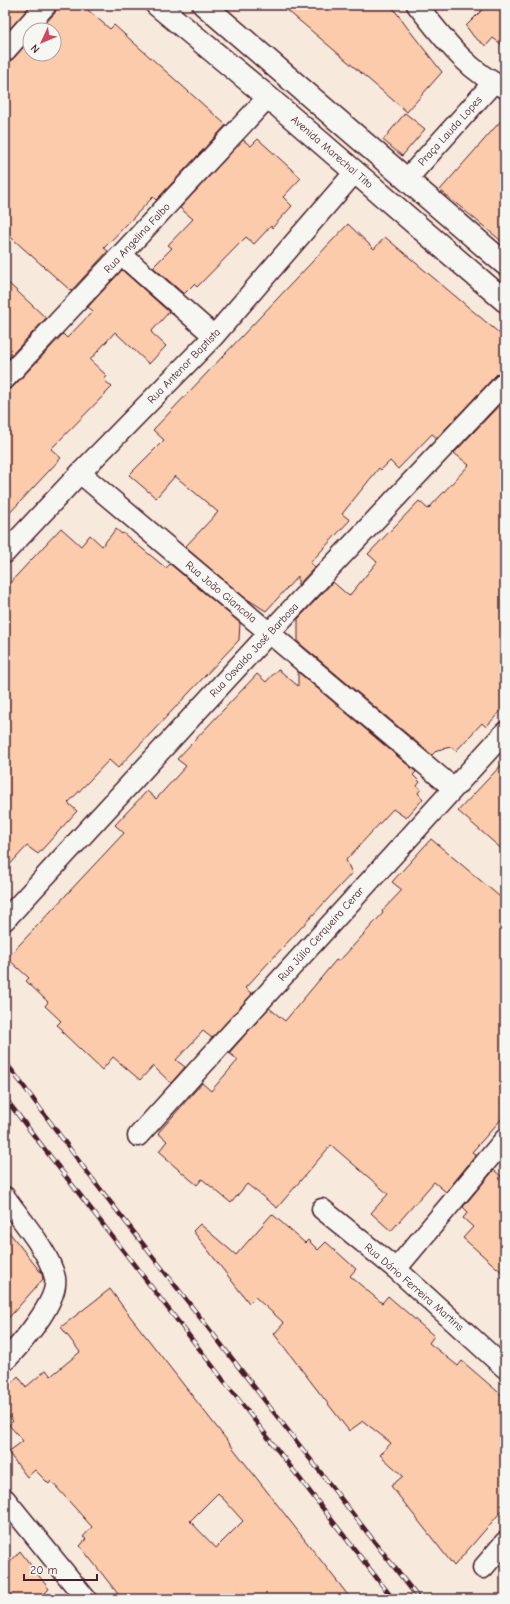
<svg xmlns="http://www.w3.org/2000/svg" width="510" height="1604" viewBox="0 0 510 1604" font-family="'Comic Neue',sans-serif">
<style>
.building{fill:#fccbac;stroke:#4a1f2b;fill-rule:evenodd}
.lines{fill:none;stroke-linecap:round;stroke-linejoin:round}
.minor-casing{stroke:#4a1f2b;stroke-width:23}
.primary-casing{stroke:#4a1f2b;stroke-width:25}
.minor{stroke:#f6f6f2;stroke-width:20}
.primary{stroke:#f6f6f2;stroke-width:22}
.rail-casing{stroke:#4a1f2b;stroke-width:4.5}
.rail{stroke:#f6f6f2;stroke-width:3;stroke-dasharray:9;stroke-linecap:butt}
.labels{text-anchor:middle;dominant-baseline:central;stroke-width:3;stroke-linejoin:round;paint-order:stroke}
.street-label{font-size:11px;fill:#4a1f2b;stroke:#f6f6f2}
</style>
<rect width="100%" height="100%" fill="#f8e9dd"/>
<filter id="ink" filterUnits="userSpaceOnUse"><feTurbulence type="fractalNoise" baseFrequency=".025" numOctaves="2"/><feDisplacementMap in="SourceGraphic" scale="8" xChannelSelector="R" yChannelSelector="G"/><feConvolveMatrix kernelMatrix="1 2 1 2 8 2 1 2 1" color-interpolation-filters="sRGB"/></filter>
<g filter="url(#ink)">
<path class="building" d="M5,5H31L5,34Z
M57,5H82L110,29L114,25L226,125L160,196L156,200L153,197L104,248L108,251L71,291L5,232V62L13,59L30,40V54H54V30H39L55,13Z
M281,5H391L406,26L442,72L407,112Z
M487,5H505V47L493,38L486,46L474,37L466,26Z
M405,113L425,129L402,156L383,140Z
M505,116V244L440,190Z
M258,139L301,178L283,197L292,206L272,228L271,226L254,244L246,237L197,287L194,284L184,294L153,267L172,248L168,245L193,219L180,208L243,140L251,146Z
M348,224L374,249L385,237L505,338V371L497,374L437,438L432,434L398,469L390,461L381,470L379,468L342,514L350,520L310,563L315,567L298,585V576L266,611L244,597L185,547L218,512L175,476L156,498L129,475L164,440L153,430Z
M122,270L169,312L151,332L166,346L149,364L115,332L90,360L107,376L104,380L112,387L51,449L61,458L5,518V390L13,387L63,334L67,338L93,311L88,307Z
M5,280L46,318L5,362Z
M505,399V706L486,727L482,723L456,751L451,747L437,750L432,755L298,642V619L333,582L349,596L377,562L368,554L419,501L428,509L469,465L454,453Z
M61,528L81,546L90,535L102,546L116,529L122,534L123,533L166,568L170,564L240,623L239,640L118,768L109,760L68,803L77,811L38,854L27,846L5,870V588Z
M278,669L298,686V672L416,772L413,775L420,782L417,786L421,789L418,793L423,799L406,818L393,809L346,860L352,873L245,988L252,994L212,1038L203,1031L176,1060L185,1067L171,1083L153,1066L140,1080L113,1057L102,1070L62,1032L63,1030L57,1025L61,1021L45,1006L48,1002L26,981L29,978L7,958L124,833L115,825L127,812L147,791L156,799L186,766L177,759L257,674L266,682Z
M505,761V852L458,811Z
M431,839L505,901V1115L472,1152L476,1155L446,1192L434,1182L391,1231L371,1213L388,1194L331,1145L277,1208L247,1184L231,1203L202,1179L197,1185L166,1159L167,1158L159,1151L167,1141L158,1133L202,1083L211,1091L238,1060L229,1053L269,1008L285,1021L336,960L338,961L344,956L383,913L382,911L402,890L392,882Z
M494,1170L505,1180V1275L463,1238L473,1227L463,1218L468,1212L463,1207Z
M272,1214L305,1243L308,1240L318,1250L326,1242L356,1269L350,1276L382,1303L388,1296L434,1336L429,1343L458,1366L462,1361L505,1398V1507L454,1566L391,1486L403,1476L380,1455L391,1443L363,1421L349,1431L274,1334L284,1323L255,1297L249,1303L193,1231L200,1224L236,1255Z
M5,1227L42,1274L43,1279L5,1322Z
M110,1289L126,1311L351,1599H122L80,1546L86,1539L83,1537L92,1527L51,1481L49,1484L35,1470L27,1477L8,1452L23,1441L9,1425L13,1421L5,1412V1390L18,1376L26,1387L46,1370L51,1376L80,1352L61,1327ZM218,1493L243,1521L216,1548L190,1521Z
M20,1551L49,1589L39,1599H5V1568Z"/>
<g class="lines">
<defs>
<path id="minor" d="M417,5C442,36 467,72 505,88
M5,51L46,5
M407,179L493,83
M122,255L214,336
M5,379L268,97
M80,473L453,788
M5,553L80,473L214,336L355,172
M5,920L269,633L505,382
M138,1136L505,732
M5,1197C21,1220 49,1251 55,1278C59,1301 20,1345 5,1361
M322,1209L396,1269L505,1368
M396,1269L505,1139
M5,1499L86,1599
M483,1568L505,1542"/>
<path id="primary" d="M157,5L268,97L505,301
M204,5L505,264"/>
</defs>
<use href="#minor" class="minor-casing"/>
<use href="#primary" class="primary-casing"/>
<use href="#minor" class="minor"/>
<use href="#primary" class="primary"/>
<defs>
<path id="rail" d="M5,1061L87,1172L419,1599
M5,1098L393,1599"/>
</defs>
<use href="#rail" class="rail-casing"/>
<use href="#rail" class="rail"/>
</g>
</g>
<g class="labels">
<g class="street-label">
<text transform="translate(450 131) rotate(-48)">Praça Lauda Lopes</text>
<text transform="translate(332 152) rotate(41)">Avenida Marechal Tito</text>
<text transform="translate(137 238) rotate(-47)">Rua Angelina Falbo</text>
<text transform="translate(184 366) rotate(-46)">Rua Antenor Baptista</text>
<text transform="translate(221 592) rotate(40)">Rua João Giancola</text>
<text transform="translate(254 650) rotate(-47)">Rua Osvaldo José Barbosa</text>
<text transform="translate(321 934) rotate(-48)">Rua Júlio Cerqueira Cerar</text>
<text transform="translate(414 1287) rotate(41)">Rua Dário Ferreira Martins</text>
</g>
</g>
<rect width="510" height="1604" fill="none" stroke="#f6f6f2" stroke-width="20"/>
<rect x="10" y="10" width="490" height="1584" fill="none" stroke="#4a1f2b" stroke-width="1.5" filter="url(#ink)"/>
<g transform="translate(42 42) rotate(226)"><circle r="19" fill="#f6f6f2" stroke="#b1a0a2"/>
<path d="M0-3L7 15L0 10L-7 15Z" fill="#d1495b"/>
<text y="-6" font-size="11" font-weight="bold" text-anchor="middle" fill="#4a1f2b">N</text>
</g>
<path d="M24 1574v6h73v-6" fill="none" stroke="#4a1f2b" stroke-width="2"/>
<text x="30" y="1574" font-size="12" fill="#4a1f2b" stroke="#f6f6f2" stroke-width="3" paint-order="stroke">20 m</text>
</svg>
